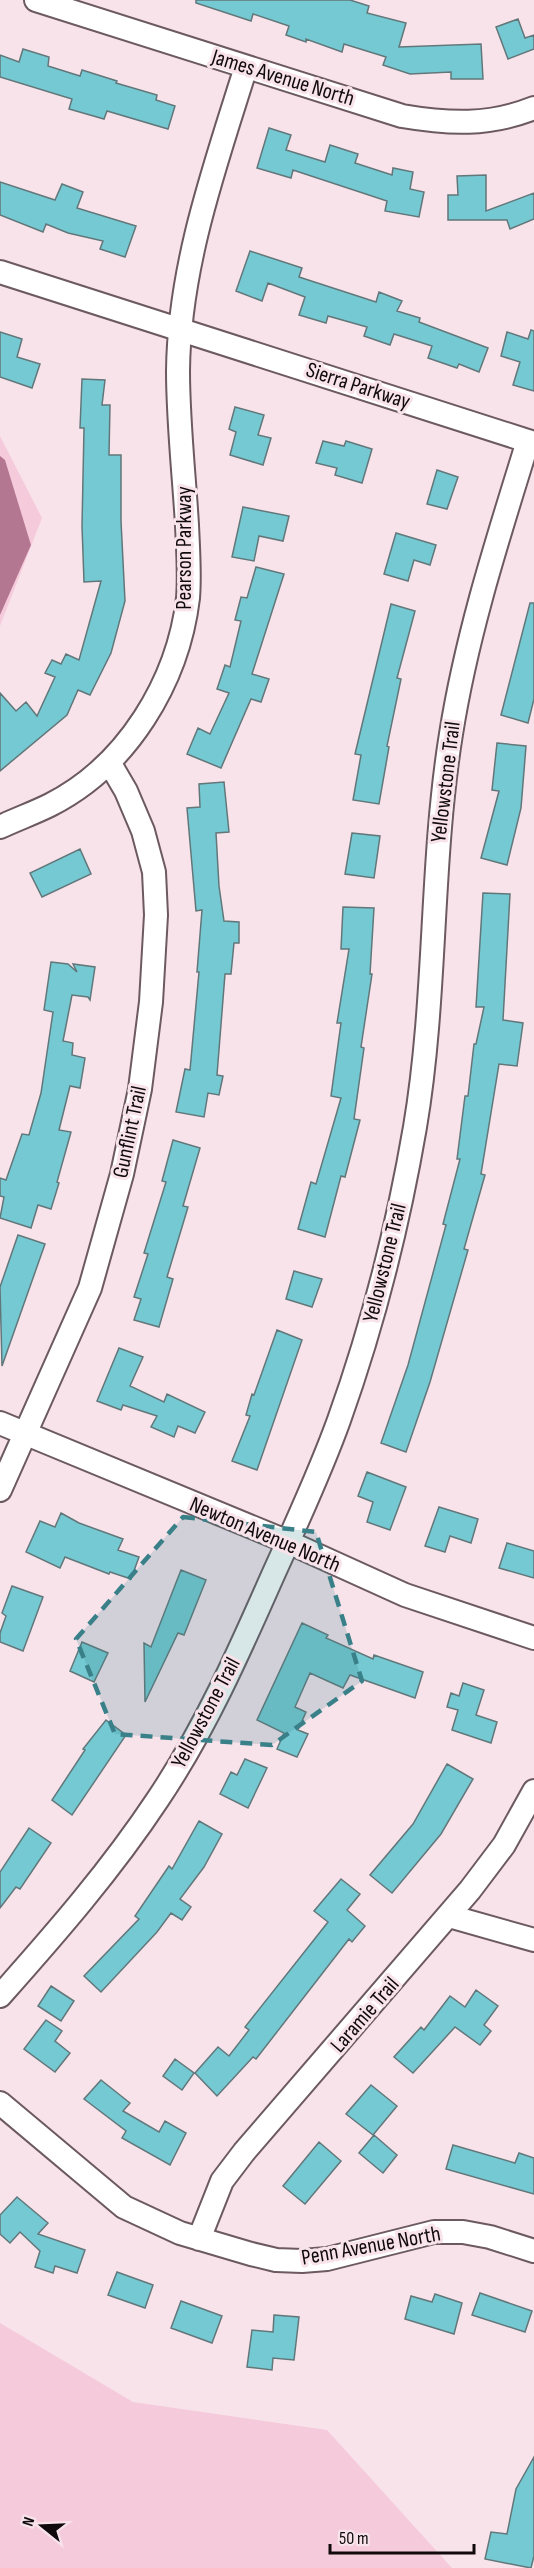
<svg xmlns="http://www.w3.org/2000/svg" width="534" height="2568" viewBox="0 0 534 2568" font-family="'Sofia Sans Condensed',sans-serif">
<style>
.green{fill:#f5cbdb}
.water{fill:#b47791}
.building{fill:#75c9d3;stroke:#62777a;stroke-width:1.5}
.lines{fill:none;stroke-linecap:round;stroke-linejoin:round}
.minor-casing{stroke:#6c5a60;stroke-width:26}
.minor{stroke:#fff;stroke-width:22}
.marked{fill:#398089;fill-opacity:0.2;stroke:#398089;stroke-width:4.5;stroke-dasharray:12 8;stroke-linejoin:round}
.labels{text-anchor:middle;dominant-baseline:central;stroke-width:6;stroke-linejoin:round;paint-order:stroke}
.street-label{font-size:22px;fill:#100a0c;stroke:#f8e3eb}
</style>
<rect width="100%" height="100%" fill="#f8e3eb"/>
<path class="green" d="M0,436L42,518L0,626Z
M0,2323L133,2402L327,2430L452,2568H0Z"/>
<path class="water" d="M0,456L5,460L31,545L0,615Z"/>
<path class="building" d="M196,0H350L369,6L367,13L406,23L399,47L481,44L483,79H451V72L410,74L383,65L386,57L344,44L342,52L306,39V42L286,35L289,26L253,14L251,21L196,3Z
M518,19L525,38L534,35V49L508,59L496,27Z
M23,49L49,57L48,66L80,76L82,70L117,81L116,83L157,95L156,100L175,106L168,129L107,111L104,119L69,109L72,99L0,77V55L19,62Z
M269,128L291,135L286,150L325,162L330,145L358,154L355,163L392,175L393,168L413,172L410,189L424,192L419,217L385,211L387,201L293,170L291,178L257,168Z
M486,175V211L534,193V219L510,229L507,220H448V195H458L457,176Z
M0,182L55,200L62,184L83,192L77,208L136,226L125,257L100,249L103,241L68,233L46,224L43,232L0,215Z
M250,251L302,268L299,277L376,302L379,292L402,301L397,311L420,318L419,322L488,348L479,372L459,364L457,368L428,358L432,346L394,334L390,345L364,336L367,327L328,316L326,323L299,315L305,297L268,283L262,301L236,291Z
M531,330L534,331V391L513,385L520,362L501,356L507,332L528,339Z
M0,332L22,339L17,357L40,364L32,388L0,377Z
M82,379L105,380L102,405H110L109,455H121V521L125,601L111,653L90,695L78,690L67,715L0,771V693L16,711L26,702L37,716L55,677L45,673L52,660L61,664L66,654L79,660L101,581L84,582L82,526L84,428H80Z
M235,407L264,415L258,435L271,438L263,465L230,455L236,432L229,429Z
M323,441L344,446L346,441L372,449L362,483L335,475L337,468L316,463Z
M437,470L458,477L447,509L427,504Z
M243,507L289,516L283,541L259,536L254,561L232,557Z
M396,533L436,545L430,565L414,560L408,581L384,574Z
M256,567L284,574L252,674L269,679L261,702L251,699L221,768L187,754L198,728L210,734L229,693L217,689L225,665L230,667L241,621L235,620L241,597L247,598Z
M530,603H534V699L528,723L501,715Z
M391,604L415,611L397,678L401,679L387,746L389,747L379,804L353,800L361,755L355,754Z
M497,743L526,746L521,808L507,865L481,858L499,791L492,790Z
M224,782L229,832L216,833L219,886L224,921L239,922V943H234L231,974H225L217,1075L223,1076L219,1095L208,1093L204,1117L176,1112L185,1069L190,1070L199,972H197L202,910L196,911L187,808L200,807L199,784Z
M352,833L380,836L374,878L345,874Z
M80,849L91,874L42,897L30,873Z
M483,893L510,894L503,1020L523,1023L517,1066L499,1064L481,1174L485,1175L464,1249L468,1250L430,1382L406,1452L381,1443L408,1365L446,1225L443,1224L460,1159H457L465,1096H468L474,1044H476L484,1007H476Z
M343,907L374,908L370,974H372L361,1047L364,1048L354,1119L360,1120L345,1177L341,1176L325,1237L298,1229L311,1182L316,1184L341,1098L331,1096L341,1023H337L349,949H341Z
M51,962L68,964L77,972L73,964L95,967L90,1000L88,997L72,995L63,1041L73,1043L72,1055L85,1058L80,1088L70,1086L59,1130L71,1132L57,1182L59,1183L51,1209L38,1205L31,1228L0,1218L4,1197L0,1196V1178L6,1180L22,1134L29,1135L41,1093L53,1012L44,1010Z
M173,1140L200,1148L183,1206L188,1207L167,1277L173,1279L159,1327L134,1320L141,1299L134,1297L148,1254L144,1253L166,1182L162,1181Z
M18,1235L45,1244L2,1366L0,1287Z
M294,1271L322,1279L312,1307L286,1299Z
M277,1330L302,1340L257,1470L232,1461L250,1416L246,1415L252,1394L254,1395Z
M119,1348L143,1357L130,1386L164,1402L167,1394L205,1412L195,1433L178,1426L174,1437L151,1427L157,1416L123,1405L121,1410L97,1401Z
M367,1472L406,1487L390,1530L367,1522L373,1502L358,1496Z
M439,1507L478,1519L471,1543L450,1536L445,1552L425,1546Z
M61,1513L79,1523L123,1539L118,1550L139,1557L131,1579L110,1572L109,1574L65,1557L60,1568L26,1552L40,1521L55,1527Z
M507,1543L534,1551V1578L499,1568Z
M181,1570L206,1580L184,1635L178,1633L145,1702L144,1643L151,1647Z
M12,1586L43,1597L23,1651L0,1642V1633L6,1616L2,1613Z
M302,1623L328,1635L326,1638L373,1659L374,1655L423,1672L415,1698L350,1675L343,1688L310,1673L295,1707L306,1712L298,1730L308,1734L297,1757L277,1749L284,1733L257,1720Z
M82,1642L108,1653L94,1682L70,1671Z
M463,1683L484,1690L476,1715L497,1722L491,1743L452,1730L458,1710L447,1707L451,1693L459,1696Z
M106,1720L126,1735L72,1815L52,1800L85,1750L83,1749Z
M245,1759L267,1768L248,1808L220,1794L231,1772L237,1775Z
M447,1764L473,1779L441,1834L392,1893L370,1875L413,1824Z
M199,1821L222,1834L204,1867L180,1899L191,1907L182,1920L171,1913L157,1932L101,1992L84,1976L139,1919L135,1916L169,1866L172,1869Z
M29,1828L51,1843L20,1889L16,1887L0,1908V1872Z
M341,1879L360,1894L347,1910L365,1926L352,1942L349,1939L256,2059L253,2057L217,2096L195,2073L218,2047L229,2056L249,2030L245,2027L328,1922L314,1911Z
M51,1986L74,2001L61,2021L38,2006Z
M476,1990L498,2006L484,2025L491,2031L480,2045L455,2027L413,2073L394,2057L421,2027L424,2030L450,1996L465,2007Z
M46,2020L62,2031L55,2041L70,2053L55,2072L24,2049Z
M175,2059L194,2073L182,2090L163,2076Z
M101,2080L130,2103L123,2111L159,2132L165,2121L186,2133L170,2165L122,2138L126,2131L84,2099Z
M371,2085L397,2106L373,2135L346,2114Z
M374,2135L397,2155L383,2173L359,2153Z
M319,2142L341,2161L305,2204L283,2186Z
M453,2145L515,2163L519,2153L534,2158V2194L446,2169Z
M17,2197L48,2223L38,2234L85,2250L77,2273L55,2266L53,2273L35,2267L40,2251L20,2232L10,2243L0,2234V2215Z
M117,2272L153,2285L145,2308L108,2295Z
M480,2293L532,2311L525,2332L472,2315Z
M435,2294L462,2303L454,2334L405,2319L411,2296L432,2302Z
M181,2301L222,2316L212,2343L171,2328Z
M274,2315L299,2317L294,2360L273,2358L272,2370L247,2367L252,2330L273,2332Z
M534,2457V2556L531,2568L485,2559L491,2532L507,2534L516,2489Z"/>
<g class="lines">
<defs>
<path id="minor" d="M36,0L402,116C449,124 489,126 534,108
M0,272L534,443
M0,827C17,819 34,813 50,805C127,766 178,682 188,598C190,574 188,549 187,525C184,474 178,422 178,371C179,266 215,166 246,67
M0,1423L288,1542L405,1595L534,1638
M0,1490L90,1288L122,1174L140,1089L151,1002L156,915L154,872L143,831L126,791L109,762
M449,1916L534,1940
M0,1996C56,1933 111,1870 158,1799C205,1729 239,1652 273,1575C296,1524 320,1473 339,1420C373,1325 398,1226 415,1127C437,997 430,864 451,734C467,633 498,538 528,441
M0,2103L124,2207L180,2233L251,2254L276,2260L302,2261L327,2259L434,2232H463L490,2237L534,2251
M199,2239L222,2181L244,2152L470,1890L504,1845L534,1791"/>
</defs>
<use href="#minor" class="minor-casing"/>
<use href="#minor" class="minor"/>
</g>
<path class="marked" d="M183,1517L316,1532L362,1681L272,1745L115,1734L76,1639Z"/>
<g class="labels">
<g class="street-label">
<text transform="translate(283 78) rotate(17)">James Avenue North</text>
<text transform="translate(358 386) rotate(18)">Sierra Parkway</text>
<text transform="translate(184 548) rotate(-90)">Pearson Parkway</text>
<text transform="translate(446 782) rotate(-83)">Yellowstone Trail</text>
<text transform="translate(130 1132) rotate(-78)">Gunflint Trail</text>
<text transform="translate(385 1263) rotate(-76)">Yellowstone Trail</text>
<text transform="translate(265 1535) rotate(23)">Newton Avenue North</text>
<text transform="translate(206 1713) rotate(-62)">Yellowstone Trail</text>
<text transform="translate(365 2015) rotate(-49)">Laramie Trail</text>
<text transform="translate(371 2246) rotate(-10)">Penn Avenue North</text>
</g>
</g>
<g transform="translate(42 2526) rotate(288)" stroke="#f8e3eb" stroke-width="4.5" paint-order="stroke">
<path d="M0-4.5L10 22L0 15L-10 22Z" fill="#100a0c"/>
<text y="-9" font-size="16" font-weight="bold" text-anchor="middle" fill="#100a0c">N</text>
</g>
<path d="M330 2544v9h144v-9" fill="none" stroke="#100a0c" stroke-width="3"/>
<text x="339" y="2544" font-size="18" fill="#100a0c" stroke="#f8e3eb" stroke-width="4.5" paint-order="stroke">50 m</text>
</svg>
